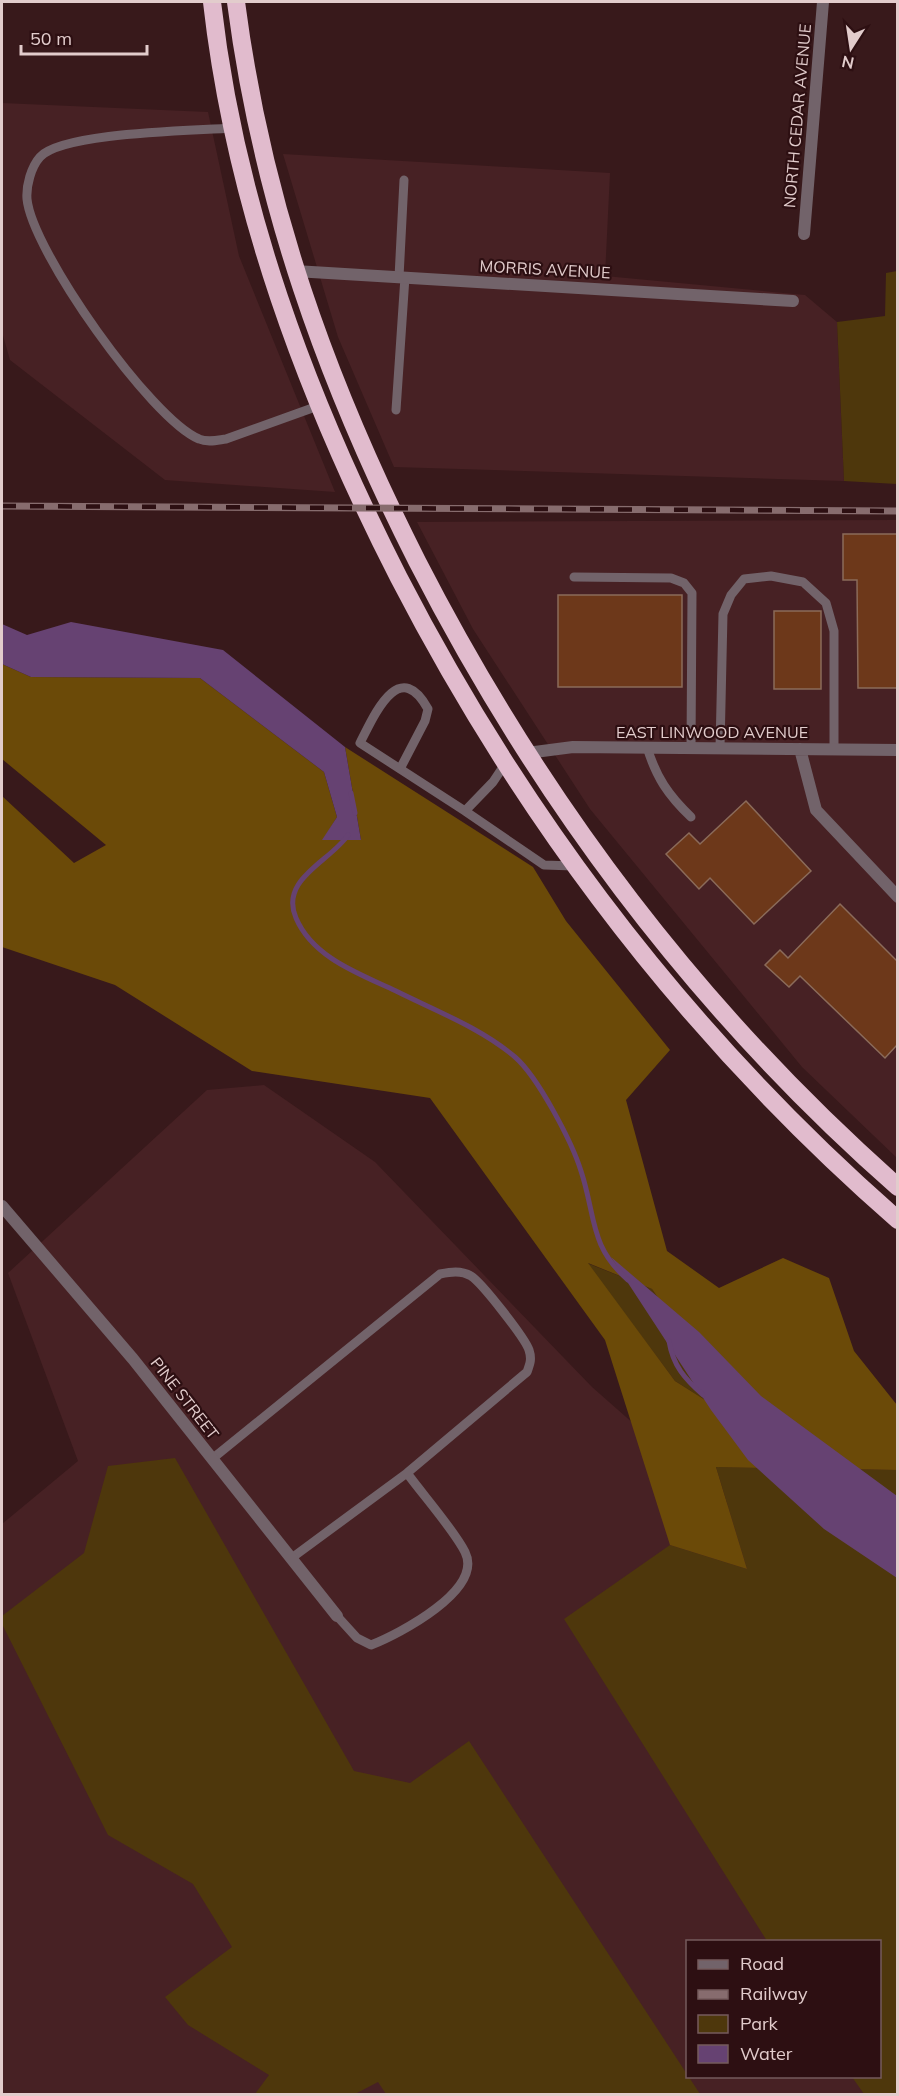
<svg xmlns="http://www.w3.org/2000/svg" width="899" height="2096" viewBox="0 0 899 2096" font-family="Mulish,sans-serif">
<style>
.built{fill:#472124;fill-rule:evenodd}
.green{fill:#4e370c}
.forest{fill:#6b4a08}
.water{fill:#664272}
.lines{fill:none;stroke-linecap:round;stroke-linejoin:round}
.stream{stroke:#664272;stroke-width:5}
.building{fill:#6d381a;stroke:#8b6b5a;stroke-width:1.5}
.lane{stroke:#72636a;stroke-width:9}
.street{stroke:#72636a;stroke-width:12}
.highway{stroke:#e1bbcd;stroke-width:18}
.rail-casing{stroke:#876c6e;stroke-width:7}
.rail{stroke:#2d0f12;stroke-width:4.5;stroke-dasharray:14;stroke-linecap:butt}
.labels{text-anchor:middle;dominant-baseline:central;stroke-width:4.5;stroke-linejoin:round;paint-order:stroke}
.street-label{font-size:16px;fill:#e2cccc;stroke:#2d0f12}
</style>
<rect width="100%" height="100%" fill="#38191b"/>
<path class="built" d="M2,103L208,112L239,256L335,492L165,480L10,360L2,332Z
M283,154L610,173L605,276L805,295L837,322L844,481L394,467L338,337Z
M897,520V1158L802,1067L590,809L473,629L417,522Z
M264,1085L375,1162L592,1387L719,1499L869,1597L897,2094H2V1524L78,1461L8,1273L207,1090ZM688,1942H880V2076H688Z"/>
<path class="green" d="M897,271V484L844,481L837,322L885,316L886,273Z
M587,1263L652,1289L715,1382L840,1469L897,1470V2094H864L852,2077L880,2076V1942L767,1941L564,1619L670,1545L747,1569L716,1467L813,1468L675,1381Z
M175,1458L354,1771L410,1783L469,1741L700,2094H386L378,2082L355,2094H255L269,2075L188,2025L165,1997L232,1947L193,1884L108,1835L2,1624V1616L84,1553L108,1466Z"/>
<path class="forest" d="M2,664L31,677L200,678L324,772L337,817L323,840H361L345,747L533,867L566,921L670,1050L626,1100L667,1251L719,1288L783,1258L829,1278L854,1351L897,1405V1470L840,1469L715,1382L652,1289L588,1263L675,1381L815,1469L716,1467L747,1569L670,1545L605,1340L430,1098L252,1071L115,985L2,947V796L74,863L106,845L2,759Z"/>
<path class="water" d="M71,622L223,650L345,747L361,840H322L337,817L324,772L200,678L31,677L2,664V624L27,635Z
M611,1257L699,1332L761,1396L897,1496V1578L824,1529L748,1460L711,1410Z"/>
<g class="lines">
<path class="stream" d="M351,793L355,813
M348,835C331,861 279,879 296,918C313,958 360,974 396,991C436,1011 481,1028 515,1057C538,1077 572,1142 581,1171C596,1216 589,1246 628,1280
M669,1341C673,1366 685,1379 703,1395"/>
</g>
<path class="building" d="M843,534H897V688H858L857,580H843Z
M558,595H682V687H558Z
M774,611H821V689H774Z
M746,801L811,871L754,924L710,878L699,889L666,854L689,833L700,844Z
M840,904L897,961V1045L885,1058L800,976L789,987L765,965L780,950L788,958Z"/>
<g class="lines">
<path class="lane" d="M232,128C194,131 63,132 40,157C31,167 26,186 27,199C32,251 151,419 199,439C208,443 218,440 226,439L318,406
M399,277L404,180
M396,410L405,277
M574,577L671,578L684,583L692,593L691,748
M647,747C656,777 668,795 691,817
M720,748L723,614L731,595L744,579L771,576L803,582L826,603L834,631V749
M505,764L493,782L465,811L544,865L574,866
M400,769L425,721L428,709C399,656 374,716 360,743L465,811
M212,1459L440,1274C450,1272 461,1270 471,1276C482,1283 525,1338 529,1350C532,1359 530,1364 527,1372L407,1473L293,1557
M337,1616L357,1638L371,1645C399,1634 484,1590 465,1552C454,1530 423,1495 407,1473"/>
<path class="street" d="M804,234L823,2
M295,271L793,301
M800,749L816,810L898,897
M527,753L573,747L898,750
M2,1206L133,1359L337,1616"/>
<path class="highway" d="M212,2C235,205 306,396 399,578C525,822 691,1039 898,1220
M236,2C262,202 326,381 417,561C538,797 698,1011 898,1187"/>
<defs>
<path id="rail" d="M2,506L898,511"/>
</defs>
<use href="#rail" class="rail-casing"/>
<use href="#rail" class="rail"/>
</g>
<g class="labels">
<g class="street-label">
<text transform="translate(797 116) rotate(-85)">NORTH CEDAR AVENUE</text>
<text transform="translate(545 269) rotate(3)">MORRIS AVENUE</text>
<text x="712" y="732">EAST LINWOOD AVENUE</text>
<text transform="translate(185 1398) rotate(52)">PINE STREET</text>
</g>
</g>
<rect width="899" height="2096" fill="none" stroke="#e2cccc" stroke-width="6"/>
<rect x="686" y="1940" width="195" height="138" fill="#2d0f12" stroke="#755b5c" stroke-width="1.5"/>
<rect x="698" y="1960" width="30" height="9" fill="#72636a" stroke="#755b5c" stroke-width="1.5"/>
<text x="740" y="1970" font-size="18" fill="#e2cccc">Road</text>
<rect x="698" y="1990" width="30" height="9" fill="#876c6e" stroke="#755b5c" stroke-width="1.5"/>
<text x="740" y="2000" font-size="18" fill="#e2cccc">Railway</text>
<rect x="698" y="2015" width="30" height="18" fill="#4e370c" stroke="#755b5c" stroke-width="1.5"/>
<text x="740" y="2030" font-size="18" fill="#e2cccc">Park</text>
<rect x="698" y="2045" width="30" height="18" fill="#664272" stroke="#755b5c" stroke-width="1.5"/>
<text x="740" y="2060" font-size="18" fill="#e2cccc">Water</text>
<g transform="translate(851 48) rotate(192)" stroke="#2d0f12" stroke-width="4.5" paint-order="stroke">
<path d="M0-4.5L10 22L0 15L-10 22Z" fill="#e2cccc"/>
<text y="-9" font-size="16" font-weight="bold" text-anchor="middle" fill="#e2cccc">N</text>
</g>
<path d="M21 45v9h126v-9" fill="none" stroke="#e2cccc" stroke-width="3"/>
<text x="30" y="45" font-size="18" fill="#e2cccc" stroke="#2d0f12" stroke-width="4.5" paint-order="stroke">50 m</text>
</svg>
